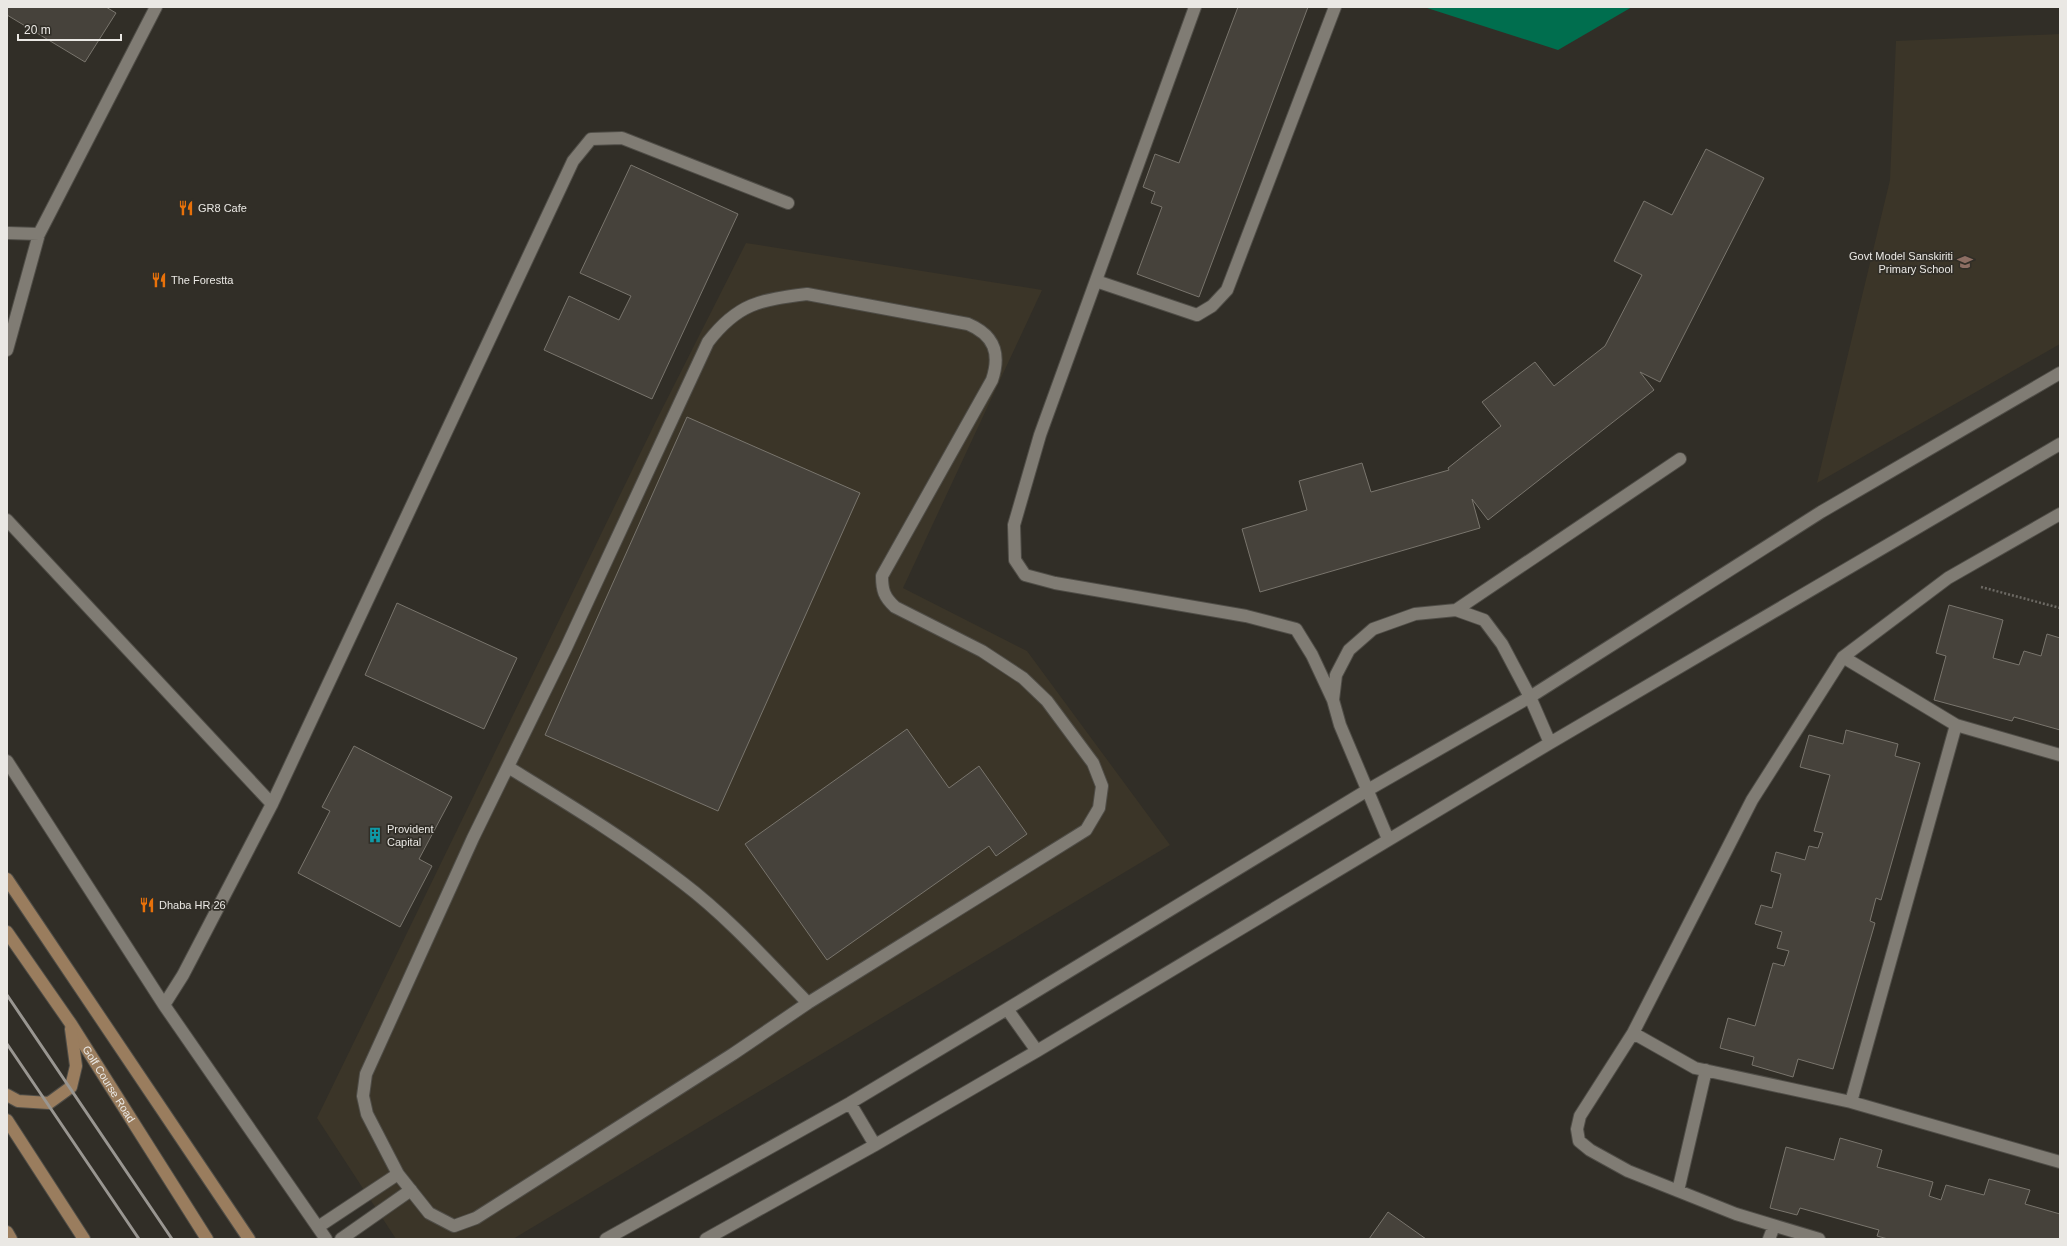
<svg xmlns="http://www.w3.org/2000/svg" width="2067" height="1246" viewBox="0 0 2067 1246" font-family="Helvetica,sans-serif">
<style>
.built{fill:#3b3528}
.forest{fill:#006e4e}
.building{fill:#46423b;stroke:#79756d}
.lines{fill:none;stroke-linecap:round;stroke-linejoin:round}
.lane-casing{stroke:#4f4d47;stroke-width:14}
.street-casing{stroke:#4f4d47;stroke-width:14}
.secondary-casing{stroke:#4f4d47;stroke-width:14}
.path{stroke:#6d6a64;stroke-width:2.5;stroke-dasharray:2 2;stroke-linecap:butt}
.lane{stroke:#807c74;stroke-width:12}
.street{stroke:#807c74;stroke-width:12}
.secondary{stroke:#9a7d5e;stroke-width:12}
.rail{stroke:#999691;stroke-width:3}
.labels{text-anchor:middle;dominant-baseline:central;stroke-width:3.5;stroke-linejoin:round;paint-order:stroke}
.poi-label{font-size:11px;fill:#eae8e4;stroke:#312e27;text-anchor:start}
.street-label{font-size:11px;fill:#eae8e4;stroke:#312e27}
</style>
<rect width="100%" height="100%" fill="#312e27"/>
<path class="built" d="M2060,34V344L1817,483L1890,180L1896,41Z
M746,243L1042,290L903,588L1027,651L1170,845L513,1239H396L317,1118L656,421Z"/>
<path class="forest" d="M1424,7H1632L1558,50Z"/>
<path class="building" d="M7,7H106L116,13L85,62L7,15Z
M1238,7H1308L1199,297L1137,274L1162,207L1151,203L1155,192L1143,187L1155,154L1179,163Z
M1706,149L1764,178L1660,382L1640,372L1654,390L1488,520L1472,499L1480,528L1260,592L1242,529L1307,510L1299,481L1362,463L1371,492L1449,470L1448,468L1501,426L1482,402L1535,362L1554,386L1605,346L1642,275L1614,261L1644,201L1672,215Z
M631,165L738,214L652,399L544,350L569,296L619,320L631,296L580,273Z
M687,417L860,493L718,811L545,735Z
M397,603L517,658L484,729L365,675Z
M1949,605L2003,620L1993,658L2019,665L2024,651L2041,656L2047,634L2060,638V730L2014,717L2012,721L1934,700L1946,656L1936,653Z
M907,729L949,788L979,766L1027,834L996,856L989,846L827,960L745,844Z
M1846,730L1898,744L1895,756L1920,763L1881,900L1876,898L1870,921L1875,923L1833,1069L1798,1059L1793,1077L1752,1065L1754,1057L1720,1048L1728,1018L1755,1026L1773,963L1784,966L1789,951L1777,948L1782,932L1755,924L1761,905L1772,908L1781,874L1771,871L1776,852L1805,860L1809,846L1818,848L1823,833L1814,831L1830,775L1800,767L1809,735L1843,744Z
M354,746L452,797L419,859L432,866L400,927L298,873L330,811L322,807Z
M1840,1138L1882,1150L1877,1167L1933,1182L1929,1196L1941,1200L1946,1185L1984,1195L1989,1179L2030,1190L2025,1204L2060,1214V1239H1888L1877,1236L1879,1230L1800,1208L1797,1215L1770,1208L1786,1147L1834,1160Z
M1388,1212L1426,1239H1369Z"/>
<g class="lines">
<defs>
<path id="lane" d="M807,294L968,324C994,335 1001,353 992,380L882,576C882,590 884,597 895,607L982,651L1023,678L1047,701L1093,763L1102,786L1099,808L1086,830L808,1003L733,1054L476,1218L454,1226L429,1213L398,1174L367,1114L363,1096L366,1074L473,838L565,650L708,342C738,303 760,300 807,294Z
M508,767C568,804 628,840 683,883C729,918 768,962 808,1003
M318,1227L398,1174
M341,1239L411,1190"/>
<path id="street" d="M1195,7L1040,435L1014,525L1015,560L1025,575L1055,583L1246,616L1296,629L1312,655L1333,700
M7,233L39,234
M1096,281L1197,315L1212,306L1227,290L1335,7
M7,350L39,234L156,7
M7,520L272,804
M1456,610L1680,459
M1843,657L1956,725L2060,755
M7,761L164,1005L326,1239
M1388,839L1340,725L1333,700L1336,675L1349,650L1373,629L1415,614L1456,610L1484,620L1502,644L1530,697L1550,743
M164,1005L183,975L272,804L573,161L591,139L622,138L788,203
M1007,1009L1037,1051
M1633,1033L1695,1068L1851,1102L2060,1162
M1851,1102L1956,725
M850,1103L875,1145
M1678,1191L1706,1070
M606,1239L850,1103L1007,1009L1366,791L1530,697L1821,512L2060,373
M706,1239L875,1145L1037,1051L1550,743L2060,444
M1769,1239L1774,1226
M1819,1239L1736,1214L1628,1171L1590,1150L1579,1141L1577,1129L1580,1116L1633,1033L1752,800L1843,657L1948,578L2060,514"/>
<g id="secondary">
<path d="M7,879L249,1239"/>
<path id="s1" d="M7,932L71,1024L207,1239"/>
<path d="M7,1095L18,1101L49,1103L71,1087L76,1066L71,1029"/>
<path d="M7,1120L84,1239"/>
<path d="M7,1232L11,1239"/>
</g>
</defs>
<use href="#lane" class="lane-casing"/>
<use href="#street" class="street-casing"/>
<use href="#secondary" class="secondary-casing"/>
<path class="path" d="M1981,587L2060,608"/>
<use href="#lane" class="lane"/>
<use href="#street" class="street"/>
<use href="#secondary" class="secondary"/>
<path class="rail" d="M7,995L172,1239
M7,1044L139,1239"/>
</g>
<defs>
<symbol id="restaurant-bare" viewBox="-9 -9 18 18"><path d="M-5-6h1v4h1v-4h1v4h1v-4h1v5L-1.5 .5V6h-2V.5L-5-1ZM5-6V6H3V1.5H1.5Q1.5-4 5-6Z" fill="#e8710a" stroke="#312e27" stroke-width="2.5" paint-order="stroke"/></symbol>
<symbol id="school-bare" viewBox="-9 -9 18 18"><path d="M0-5L7-2L0 1L-7-2ZM-4 1L0 2.5L4 1V4Q0 6-4 4Z" fill="#8d6e63" stroke="#312e27" stroke-width="2.5" paint-order="stroke"/></symbol>
<symbol id="building-bare" viewBox="-9 -9 18 18"><path d="M-4-6H4V6H1V3H-1V6H-4ZM-2.5-4.3h1.7v1.8h-1.7ZM.8-4.3h1.7v1.8H.8ZM-2.5-1h1.7V.8h-1.7ZM.8-1h1.7V.8H.8Z" fill="#0f9aa8" stroke="#312e27" stroke-width="2.5" paint-order="stroke"/></symbol>
</defs>
<g fill-rule="evenodd">
<use href="#restaurant-bare" x="175" y="197" width="22" height="22"/>
<use href="#school-bare" x="1954" y="251" width="22" height="22"/>
<use href="#restaurant-bare" x="148" y="269" width="22" height="22"/>
<use href="#building-bare" x="364" y="824" width="22" height="22"/>
<use href="#restaurant-bare" x="136" y="894" width="22" height="22"/>
</g>
<g class="labels">
<g class="poi-label">
<text x="198" y="208">GR8 Cafe</text>
<text x="1953" y="256" text-anchor="end">Govt Model Sanskiriti<tspan x="1953" dy="13">Primary School</tspan></text>
<text x="171" y="280">The Forestta</text>
<text x="387" y="829">Provident<tspan x="387" dy="13">Capital</tspan></text>
<text x="159" y="905">Dhaba HR 26</text>
</g>
<g class="street-label">
<text stroke="none"><textPath href="#s1" startOffset="183">Golf Course Road</textPath></text>
</g>
</g>
<rect width="2067" height="1246" fill="none" stroke="#eae8e4" stroke-width="16"/>
<path d="M18 34v6h103v-6" fill="none" stroke="#eae8e4" stroke-width="2"/>
<text x="24" y="34" font-size="12" fill="#eae8e4" stroke="#312e27" stroke-width="3" paint-order="stroke">20 m</text>
</svg>
